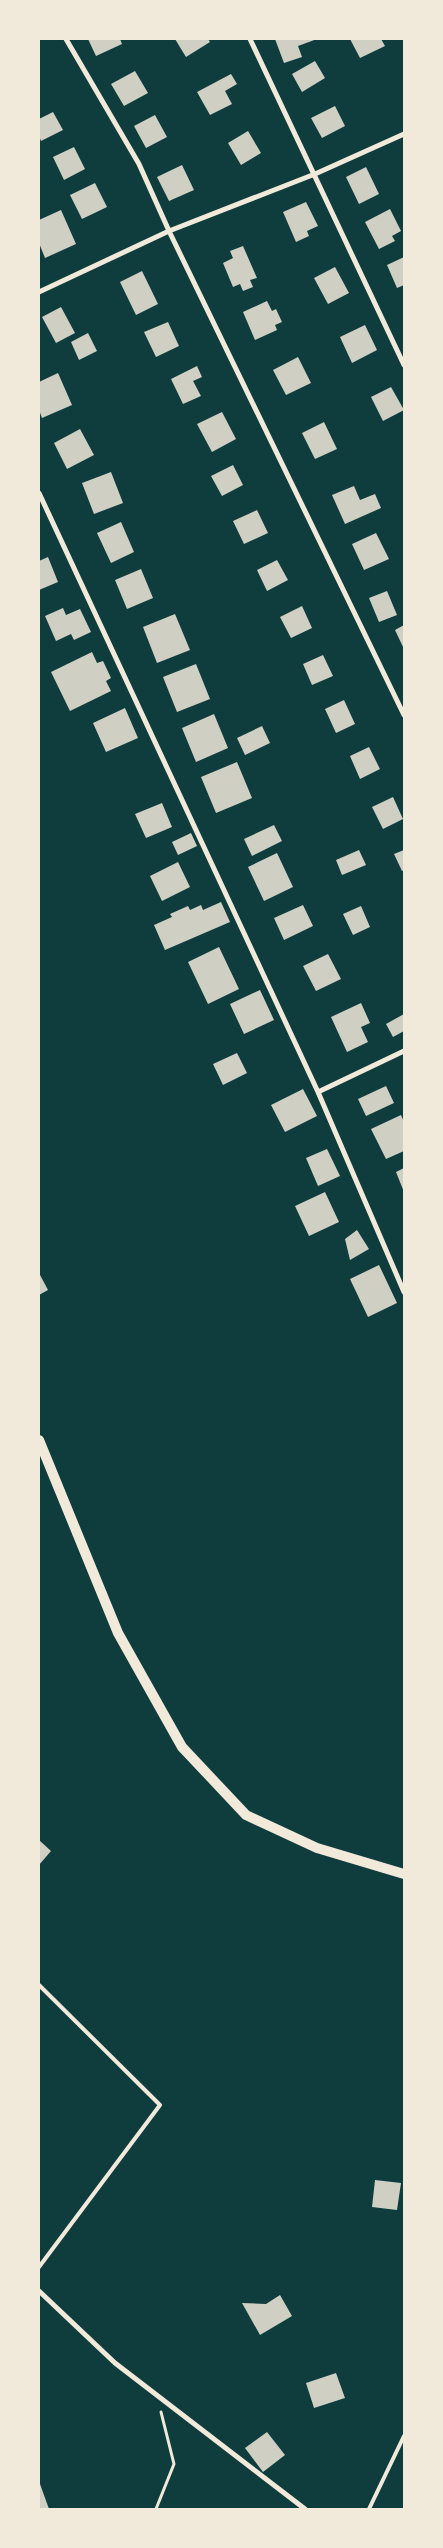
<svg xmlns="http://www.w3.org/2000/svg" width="443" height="2548" viewBox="0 0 443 2548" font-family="'Playfair Display',serif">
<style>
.building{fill:#cfcfc3}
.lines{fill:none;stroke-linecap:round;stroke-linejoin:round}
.path{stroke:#f1e9da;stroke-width:3}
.service{stroke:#f1e9da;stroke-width:4}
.minor{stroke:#f1e9da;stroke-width:5}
.secondary{stroke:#f1e9da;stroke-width:10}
</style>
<rect width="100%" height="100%" fill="#0f3d3e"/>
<path class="building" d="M88,39H120L122,44L96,56Z
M175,39H208L210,42L186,57Z
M275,39H317L298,46L302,57L284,63Z
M350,39H381L385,46L360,58Z
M315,61L325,78L302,92L292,74Z
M135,71L148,93L124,106L111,84Z
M231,74L237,84L225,91L232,104L210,115L197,92Z
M335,106L345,126L322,138L311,118Z
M53,112L63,130L41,141L39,136V119Z
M155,115L167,137L146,148L134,126Z
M248,131L261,153L241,165L228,143Z
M74,147L85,169L64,180L53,157Z
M182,165L194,190L169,201L157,177Z
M366,167L379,194L359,204L346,177Z
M95,183L107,207L82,219L70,195Z
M306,202L318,226L307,231L309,236L296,242L283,212Z
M390,209L401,231L392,236L395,241L379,249L365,222Z
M61,210L76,244L45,258L39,243V220Z
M243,246L257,278L250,280L253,287L243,291L240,284L233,287L223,263L233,258L230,251Z
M404,257V285L397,288L387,265Z
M335,267L349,293L328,304L314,278Z
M142,271L158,304L136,315L120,282Z
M267,301L272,311L276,309L282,322L275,325L277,330L255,340L243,312Z
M61,307L75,333L56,343L42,317Z
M168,322L179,346L156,357L144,332Z
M365,325L377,350L352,363L340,337Z
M88,333L97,351L79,360L71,342Z
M298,357L311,383L286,395L273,370Z
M197,366L202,377L193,381L201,396L183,404L171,379Z
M58,373L72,405L42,418L39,410V382Z
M391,387L404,410L383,421L371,397Z
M222,412L236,439L212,452L197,424Z
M324,422L337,449L315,459L302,433Z
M80,429L94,455L67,469L54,443Z
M233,465L243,485L222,496L211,476Z
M111,472L123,503L94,514L82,483Z
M354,486L360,500L375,494L381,508L345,524L332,495Z
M257,510L268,533L244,544L233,521Z
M121,522L134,552L111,563L97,533Z
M376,533L389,559L364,570L352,544Z
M48,557L58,582L39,590V561Z
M277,560L288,580L267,591L257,570Z
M141,569L153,598L127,609L115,580Z
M387,591L397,615L379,622L369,598Z
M302,606L312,628L291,638L280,617Z
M63,608L66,615L80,609L91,632L74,640L71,634L56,641L45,616Z
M175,614L190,650L157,663L143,627Z
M404,625V649L395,630Z
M92,652L97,663L103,661L111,678L106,681L111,691L70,711L51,672Z
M323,655L333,676L312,685L303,664Z
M196,664L210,699L177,712L163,677Z
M344,700L355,724L336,733L325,709Z
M125,708L138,738L106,752L93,723Z
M214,714L228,748L196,762L182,728Z
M262,726L270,743L245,755L237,738Z
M369,747L380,769L360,779L350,756Z
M237,762L252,798L216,813L201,777Z
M393,797L403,819L383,829L372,807Z
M162,803L172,827L146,838L135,814Z
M274,825L282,841L252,856L244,839Z
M191,833L197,846L178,855L172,842Z
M359,850L366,865L342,875L336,860Z
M404,850V870L402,871L394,854Z
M277,853L293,887L264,901L248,867Z
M178,862L190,887L162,901L150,876Z
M221,902L230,922L165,950L154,925L172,917L170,914L188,906L190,910L201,905L203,910Z
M303,905L313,926L284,940L274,918Z
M361,906L370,927L353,935L343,914Z
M219,947L239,989L208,1004L188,962Z
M328,954L341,979L316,991L303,966Z
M260,990L274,1020L244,1034L230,1004Z
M361,1003L370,1023L361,1027L368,1042L347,1052L331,1017Z
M404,1014V1031L393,1037L386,1024Z
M237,1053L247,1073L223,1085L213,1064Z
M386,1086L394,1103L366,1116L358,1099Z
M303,1089L317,1116L285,1132L271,1105Z
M401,1115L404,1122V1151L386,1159L371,1129Z
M327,1149L340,1176L318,1186L306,1158Z
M404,1168V1192L396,1172Z
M325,1192L339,1222L309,1236L295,1206Z
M357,1230L369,1249L350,1260L345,1239Z
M379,1265L397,1303L368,1317L350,1279Z
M39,1273L48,1290L39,1295Z
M39,1840L51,1851L39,1865Z
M375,2180L401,2183L397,2210L372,2207Z
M280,2295L292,2316L260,2335L242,2303L266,2304Z
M336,2373L345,2398L314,2408L306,2383Z
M267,2432L285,2455L263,2472L245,2448Z
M39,2484H40L49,2509H39Z"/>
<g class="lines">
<path class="path" d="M156,2509L174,2464L161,2412"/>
<path class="service" d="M39,1985L160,2105L39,2267
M369,2509L404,2436"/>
<path class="minor" d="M66,39L139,164L169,231L404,715
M250,39L404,365
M39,292L169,231L315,174L404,134
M39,493L318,1092L404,1051
M318,1092L404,1292
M39,2291L115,2363L305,2509"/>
<path class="secondary" d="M39,1440L118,1633L182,1747L246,1815L317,1848L404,1874"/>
</g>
<rect width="443" height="2548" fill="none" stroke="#f1e9da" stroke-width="80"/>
</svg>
